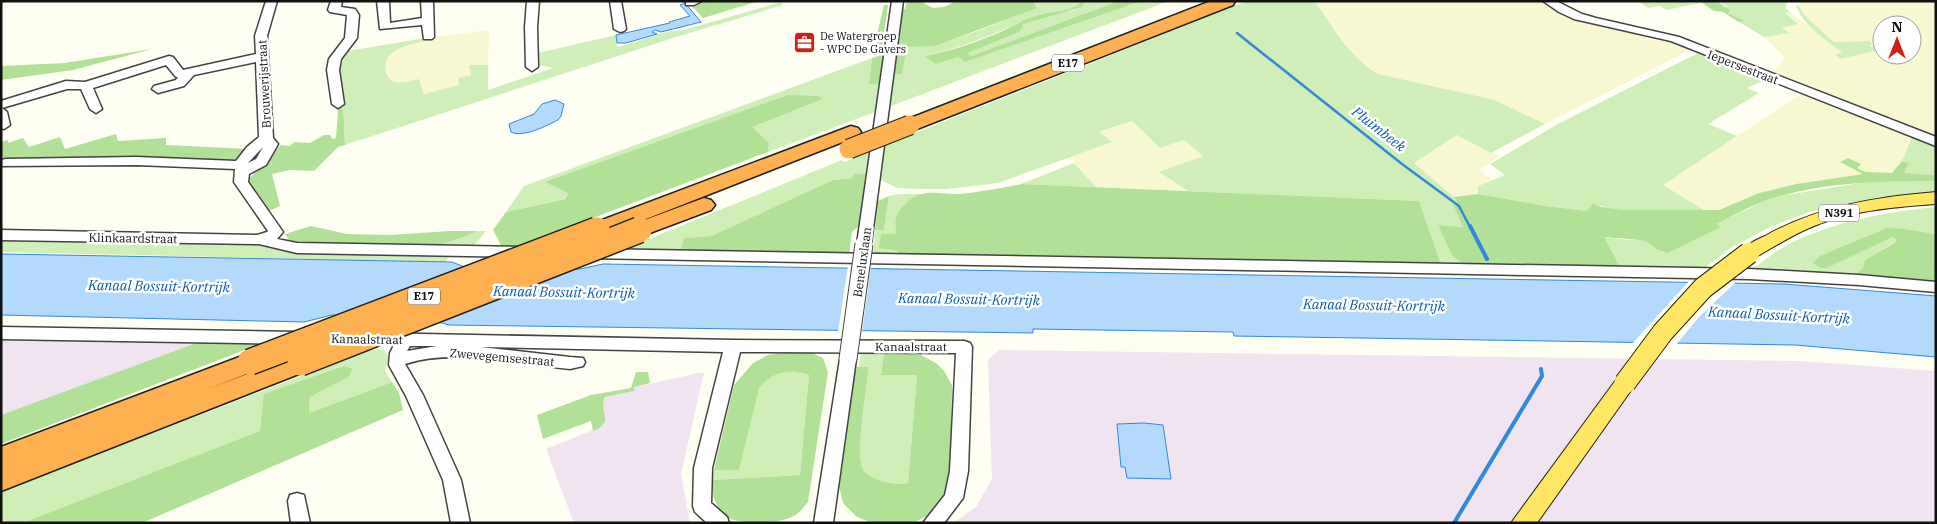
<svg xmlns="http://www.w3.org/2000/svg" width="1937" height="524" viewBox="0 0 1937 524" font-family="'IBM Plex Serif',serif">
<style>
.industrial{fill:#efe4ef}
.farmland{fill:#f8f8d0}
.green{fill:#cfeeb8}
.forest{fill:#b1e196}
.water{fill:#b3dafc;stroke:#3288da}
.pier{fill:#fffef3}
.lines{fill:none;stroke-linecap:round;stroke-linejoin:round}
.stream-far1{stroke:#3288da;stroke-width:2.5}
.stream{stroke:#3288da;stroke-width:4}
.minor-casing{stroke:#434343;stroke-width:3}
.major-casing{stroke:#212121;stroke-width:2}
.highway-casing{stroke:#212121;stroke-width:3}
.minor{fill:#fff;fill-rule:evenodd}
.major{fill:#ffe763;fill-rule:evenodd}
.highway{fill:#ffb051;fill-rule:evenodd}
.minor-bridge-casing{stroke:#434343;stroke-width:19;stroke-linecap:butt}
.major-bridge-casing{stroke:#212121;stroke-width:23;stroke-linecap:butt}
.highway-bridge-far1-casing{stroke:#212121;stroke-width:21;stroke-linecap:butt}
.highway-bridge-casing{stroke:#212121;stroke-width:28;stroke-linecap:butt}
.minor-bridge{stroke:#fff;stroke-width:17}
.major-bridge{stroke:#ffe763;stroke-width:21}
.highway-bridge-far1{stroke:#ffb051;stroke-width:19}
.highway-bridge{stroke:#ffb051;stroke-width:25}
.labels{text-anchor:middle;dominant-baseline:central;stroke-width:5;stroke-linejoin:round;paint-order:stroke}
.far-poi-label{font-size:11px;fill:#101010;stroke:#fff;text-anchor:start}
.shield{fill:#fff;stroke:#585858;stroke-width:1}
.shield-label{font-size:11px;font-weight:bold;fill:#101010}
.street-label{font-size:12px;fill:#101010;stroke:#fff}
.water-label{font-size:14px;font-style:italic;fill:#0c59b0;stroke:#fff}
</style>
<rect width="100%" height="100%" fill="#fffef3"/>
<path class="industrial" d="M1,339L196,343L1,415Z
M999,350L1801,361L1936,371V523H953L976,507L992,479L988,360Z
M696,373H704L681,474L690,523H574L546,449L603,426L605,423L603,405L605,397L634,391V387L690,375Z"/>
<path class="farmland" d="M1308,1H1543L1554,9L1576,19L1676,42L1684,46L1686,52L1545,124L1495,100L1378,74L1364,65L1353,54L1316,3Z
M1797,1H1936V139L1767,75L1783,61L1784,57L1764,37L1788,33L1781,28L1798,23L1784,13L1790,12L1843,52L1836,55L1841,59L1877,50L1868,44H1882V55H1912V43L1923,42L1921,40H1912V25H1882V41L1834,42L1805,16Z
M489,30L488,65H470L471,75L460,85L424,94L391,80L385,68V61L389,55L410,44L426,41V38Z
M1804,92L1916,136L1910,137L1902,161L1892,174L1865,172L1856,168L1861,165L1840,162L1864,174L1796,184L1759,193L1719,210L1707,212L1662,185Z
M1132,121L1160,148L1184,140L1203,156L1160,172L1188,191L1096,187L1069,157L1112,142L1098,133Z
M1457,135L1500,156L1479,170L1492,180L1478,186V194L1454,197L1414,163Z"/>
<path class="green" d="M1033,1H1082C1074,12 1058,9 1046,13C1004,28 968,48 924,56L936,64L958,57L965,62L1133,4L1149,1H1169L891,106L893,75L902,74L907,47C952,46 995,23 1037,7Z
M1086,1H1119L971,56L968,53L1019,32L1021,24C1031,21 1042,16 1052,14C1065,11 1078,13 1086,1Z
M1247,1H1308L1316,3C1335,29 1350,58 1378,74L1495,100L1545,124L1491,153L1457,135L1414,163L1454,197L1458,204L1454,205L1464,227L1438,225L1452,256L1466,265L1442,267L1419,201L1188,191L1159,172L1203,156L1184,140L1160,148L1132,121L1099,132L1112,142L998,183L946,189H921L897,188L881,180L880,177L885,145Z
M1638,1H1699L1701,3L1666,10L1660,6L1648,8Z
M1716,1H1788L1785,8L1790,12L1785,13L1798,24L1782,28L1789,33L1764,37L1739,22L1743,21L1727,12L1726,6Z
M781,2L783,5L676,37L345,145L344,120L336,75L341,52L426,38V41C414,43 401,46 391,54C382,61 384,80 396,82C402,84 413,80 419,79L424,94L459,85L458,78L471,75L469,65H488V90L553,68L538,65V53L616,35L617,47C640,42 661,30 684,30Z
M1796,5L1799,6L1805,16L1834,42L1870,41L1873,44L1869,45L1878,50L1841,59L1835,55L1842,52C1825,39 1803,26 1796,5Z
M1700,52L1768,79L1747,88L1759,93L1708,124L1737,136L1663,185L1707,212C1676,211 1620,216 1593,203L1587,211L1546,206L1478,194V186L1505,175L1490,164L1556,125Z
M872,58L869,84H881L875,112L768,152L769,143L546,182L568,193L564,199L506,212L524,186Z
M1912,136L1936,144V175L1904,173L1909,163L1902,161Z
M870,152L867,174H855L852,178L833,180L711,236L684,238L679,253L617,252L842,160L844,162Z
M1074,163L1096,187L1021,184Z
M1872,181H1936V192L1878,197L1809,212L1770,227L1732,247L1703,269L1620,267L1603,237L1627,240L1640,239L1648,242L1663,253H1668L1720,227L1715,224L1765,201L1786,195Z
M899,194H920L904,204L897,234H881L898,251L900,257L873,256L875,230H884L889,196Z
M1936,207V234L1905,229L1813,263L1820,268H1827L1888,238L1892,237L1898,239L1896,242C1879,250 1866,260 1860,278L1750,271C1763,262 1776,250 1791,243C1836,221 1886,212 1936,207Z
M477,231H486L471,249H431C446,241 462,240 477,231Z
M1,239L255,243L456,256H449L446,262L1,252Z
M379,349L386,351L388,358L385,371L392,382L309,413L310,397L349,377L353,370L344,366L260,431L22,523H1V492L366,351Z
M861,352L884,353L881,375L917,374L908,483C895,485 874,482 864,471C854,459 867,386 869,368L859,367Z
M786,372H800L809,375L800,475L712,480L714,470L739,469L759,389C765,378 774,375 786,372Z"/>
<path class="forest" d="M708,1H759L703,18L692,6Z
M907,1H920L933,8L944,7L956,1H1033L1037,8L935,46L907,47L902,74L893,75L902,9H905Z
M1082,1H1086L1082,7L1022,24L1023,27L1019,32L968,53L971,56L1119,1H1149L1133,4L965,62L958,57L936,64L924,56C953,51 980,41 1007,29C1019,23 1030,17 1043,14C1055,10 1073,12 1082,1Z
M1699,1H1716L1730,10L1728,13L1744,21L1739,22L1723,12L1714,11Z
M884,5H888L882,48L873,52Z
M152,49L73,70L1,80V66L65,63Z
M885,54L881,84H869L872,58Z
M788,95L818,96L822,99L752,127L769,143L768,152L516,247L501,245L493,230L506,212L565,199L568,193L545,182Z
M341,101L344,120L345,145L338,147L314,171L290,170L272,174L280,206L267,212L248,180L281,145L290,146L294,142L310,143L324,135H330L332,139L336,138L338,111L334,105Z
M116,134L118,141L166,138V145L249,149L234,167L1,166V142L8,140V143L23,138L29,147L60,137L65,149Z
M1848,158L1861,164L1857,168L1865,172L1892,173L1902,161L1909,163L1904,173L1936,175V181C1879,181 1819,182 1765,201C1748,207 1732,216 1716,224L1721,227L1668,253C1659,253 1654,246 1647,242C1639,238 1615,239 1604,237L1620,267L1466,265L1452,256L1438,225L1463,227L1453,204H1458L1454,197L1478,194L1546,206L1587,211L1593,203L1601,207L1623,210H1719L1759,193L1796,184L1863,174L1840,162Z
M854,174H867L859,226L852,232L849,256L679,253L684,238L711,236L833,180L852,178Z
M1022,184L1419,201L1442,267L900,257L898,251L879,248L881,234H897C891,217 903,202 918,195C930,190 948,195 961,194C981,192 1001,188 1022,184Z
M889,196L884,230H875L878,201Z
M311,226L347,234L390,235L450,231H477C462,240 446,241 431,249L293,246L285,234Z
M1887,228L1905,229L1936,234V286L1860,278L1858,273L1863,268L1865,260L1896,242L1897,239L1892,237L1827,268H1820L1813,263L1820,256Z
M196,343L260,344L1,444V415Z
M794,351L810,352L823,358L828,372L808,502C804,507 799,513 794,516C781,524 741,524 728,518C716,510 711,493 712,480L800,475L809,375C792,368 769,372 759,389L739,470H714L734,385L753,363L768,355Z
M884,353H911L921,355L936,363L944,371L952,385L951,459L946,490L939,504L927,516L913,523H872L857,517L843,503L839,486L851,367H869C867,386 854,459 864,471C874,482 895,485 908,483L917,375H881Z
M344,366L353,369L349,377L310,397L309,413L392,382L399,393L403,410L142,523H22L260,431L264,394Z
M636,372H648L650,383L634,387V391L605,397C598,416 616,421 593,431L591,421L543,439L537,415L591,395L631,388Z"/>
<path class="water" d="M685,3L701,22L661,32L655,30L652,32L657,34L626,43H617L616,35L670,23L669,22L690,16L680,5Z
M555,100L564,104L561,116L558,120C546,126 523,138 511,132L509,124L534,114L542,104Z
M1,254L452,262L467,268L580,269L603,264L1784,284L1936,296V357L1795,345L1234,336L1233,332L1033,329V333L449,325L424,318L332,315L304,322L1,315Z
M1144,423L1163,425L1171,479L1127,478L1125,467H1121L1117,424Z"/>
<path class="pier" d="M848,266H871L862,332H838Z
M1690,280L1737,281L1699,317L1675,346L1631,345Z"/>
<g class="lines">
<path class="stream-far1" d="M1237,33L1402,164L1459,206L1470,227"/>
<path class="stream" d="M1470,226L1487,259
M1454,523L1542,376L1541,369"/>
<defs>
<path id="minor" d="M266,1H277L267,36L273,138L278,144L266,165L249,174L248,182L283,232L277,239L297,243L524,247L529,248L531,252L529,256L524,257L297,253L259,244L1,240V230L257,235L267,232L268,231L234,182L235,169L137,165L1,166V160L6,159L137,157L236,161L247,147L259,137L256,62L194,75L184,86L158,93L152,89L154,86L176,80L178,77H176L166,65L93,88L102,109L96,113L90,109L81,89H67L2,108L7,112L10,125L4,129L1,128V101L66,81L85,82L169,56L173,57L183,70L256,54L255,36ZM263,147L256,159L248,163Z
M331,1H342L341,7L355,9L359,15L357,38L341,59L339,70L344,104L338,108L332,104L327,70L329,59L345,38L347,15L330,12L328,10Z
M377,1H389L390,23L422,18L421,1H433L434,37L432,39H424L422,25L380,29Z
M527,1H539L537,27L538,67L532,71L526,67L525,27Z
M610,1H621L626,29L624,31L620,32L614,29Z
M686,1H702L694,5H686Z
M892,1H903L871,244L869,247H859L857,244Z
M1543,1H1556L1582,14L1596,18L1679,37L1936,137V146L1671,41L1574,19L1559,12Z
M592,249L1749,269L1859,275L1936,282V292L1859,285L1749,279L587,258L585,254L587,250Z
M1,327L298,332L304,334L306,338L304,342L298,344L1,339Z
M373,333L733,340L964,341L970,343L972,347L968,471L963,498L944,523H923L945,495L950,471L956,353L740,352L712,468L711,503L727,517L729,523H707L695,512L693,506L694,468L723,352L480,347L570,357L583,358L585,362L583,366L570,369C520,364 454,348 405,364L423,395L461,480L470,523H451L443,480L406,396L389,365L390,353L394,345L367,343L365,339L367,335ZM410,346H437L407,351Z
M848,353L854,355L856,359L833,523H814L840,359L842,355Z
M297,493L304,495L310,523H291L288,501L290,495Z"/>
<path id="major" d="M1936,192V204C1892,207 1847,211 1807,229C1789,237 1772,248 1756,257L1749,259L1742,257L1740,253C1745,245 1756,240 1765,236C1818,206 1876,197 1936,192Z
M1625,375L1632,377L1636,383L1632,389L1537,523H1511L1618,377Z"/>
<path id="highway" d="M1211,1H1235L1233,5L917,129L910,131L903,129L900,125L903,121Z
M851,126L858,128L861,132L858,136L605,235L597,237L589,235L586,230L589,225Z
M704,198L711,200L715,205L711,210L639,237L631,235L628,230L631,225Z
M250,353L259,355L262,362L259,369L205,390L300,354L309,356L312,363L309,370L1,491V447Z"/>
</defs>
<use href="#minor" class="minor-casing"/>
<use href="#major" class="major-casing"/>
<use href="#highway" class="highway-casing"/>
<use href="#minor" class="minor"/>
<use href="#major" class="major"/>
<use href="#highway" class="highway"/>
<defs>
<path id="minor-bridge" d="M848,359L864,244"/>
<path id="major-bridge" d="M1625,383L1663,332L1703,288L1749,253"/>
<path id="highway-bridge-far1" d="M849,149L910,125"/>
<path id="highway-bridge" d="M250,362L597,230
M300,363L639,230"/>
</defs>
<use href="#minor-bridge" class="minor-bridge-casing"/>
<use href="#major-bridge" class="major-bridge-casing"/>
<use href="#highway-bridge-far1" class="highway-bridge-far1-casing"/>
<use href="#highway-bridge" class="highway-bridge-casing"/>
<use href="#minor-bridge" class="minor-bridge"/>
<use href="#major-bridge" class="major-bridge"/>
<use href="#highway-bridge-far1" class="highway-bridge-far1"/>
<use href="#highway-bridge" class="highway-bridge"/>
</g>
<defs>
<symbol id="office-square" viewBox="-11 -11 22 22"><rect x="-9" y="-9" width="18" height="18" rx="4" fill="#cf2119" stroke="#fff"/><path d="M-6-3h4V-5.5h4V-3h4V5H-6ZM-1-4.5V-3h2v-1.5ZM-6 0V1H6V0Z" fill="#fff"/></symbol>
</defs>
<g fill-rule="evenodd">
<use href="#office-square" x="792" y="30" width="25" height="25"/>
</g>
<g class="labels">
<g class="far-poi-label">
<text x="820" y="36">De Watergroep<tspan x="820" dy="13">- WPC De Gavers</tspan></text>
</g>
<g class="shield">
<rect x="1052" y="54.5" width="32" height="17" rx="4"/>
<rect x="1819" y="204.5" width="40" height="17" rx="4"/>
<rect x="408" y="287.5" width="32" height="17" rx="4"/>
</g>
<g class="shield-label">
<text x="1068" y="63">E17</text>
<text x="1839" y="213">N391</text>
<text x="424" y="296">E17</text>
</g>
<g class="street-label">
<text transform="translate(1743 67) rotate(21)">Iepersestraat</text>
<text transform="translate(264 84) rotate(-93)">Brouwerijstraat</text>
<text transform="translate(133 238) rotate(1)">Klinkaardstraat</text>
<text transform="translate(862 262) rotate(-82)">Beneluxlaan</text>
<text transform="translate(367 339) rotate(1)">Kanaalstraat</text>
<text x="911" y="346">Kanaalstraat</text>
<text transform="translate(502 357) rotate(5)">Zwevegemsestraat</text>
</g>
<g class="water-label">
<text transform="translate(1379 129) rotate(38)">Pluimbeek</text>
<text transform="translate(159 286) rotate(1)">Kanaal Bossuit-Kortrijk</text>
<text transform="translate(564 292) rotate(1)">Kanaal Bossuit-Kortrijk</text>
<text transform="translate(969 299) rotate(1)">Kanaal Bossuit-Kortrijk</text>
<text transform="translate(1374 305) rotate(1)">Kanaal Bossuit-Kortrijk</text>
<text transform="translate(1779 315) rotate(3)">Kanaal Bossuit-Kortrijk</text>
</g>
</g>
<rect width="1937" height="524" fill="none" stroke="#101010" stroke-width="5"/>
<g transform="translate(1897 40)"><circle r="24" fill="#ffffff" stroke="#9f9f9f"/>
<path d="M0-4L9 19L0 12L-9 19Z" fill="#cf2119"/>
<text y="-8" font-size="14" font-weight="bold" text-anchor="middle" fill="#101010">N</text>
</g>
</svg>
